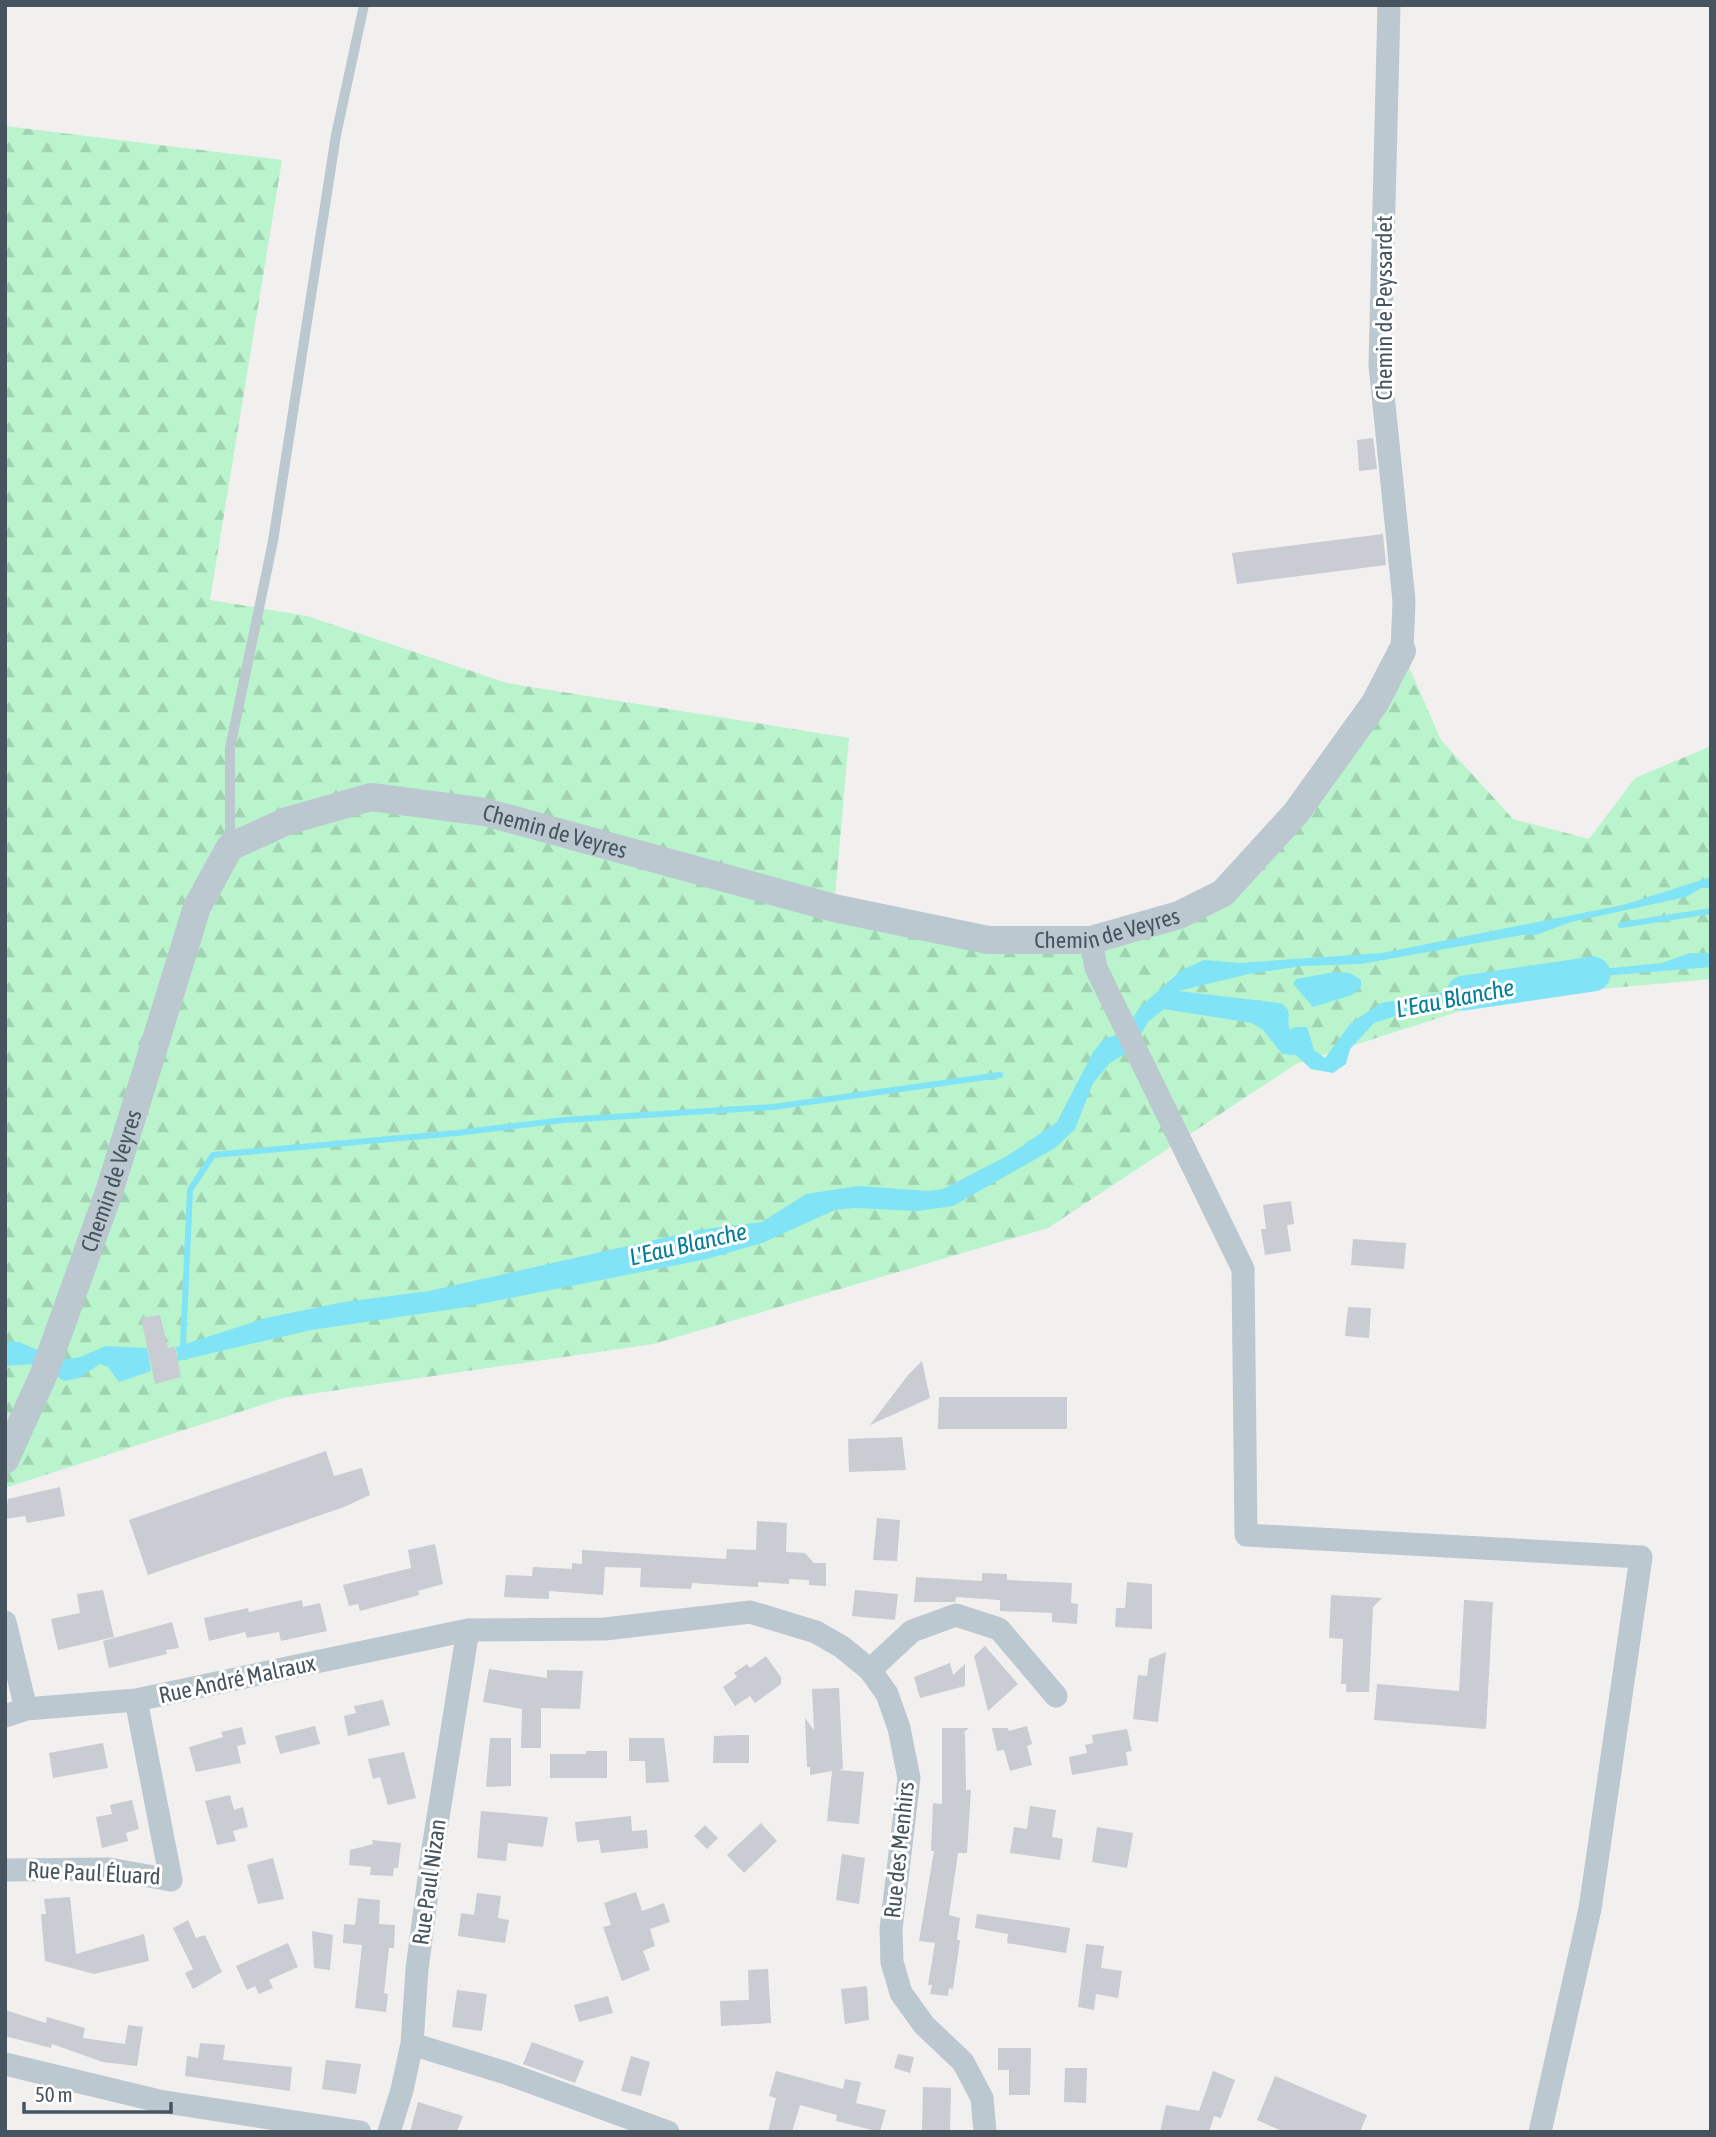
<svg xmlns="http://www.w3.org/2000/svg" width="1716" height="2137" viewBox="0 0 1716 2137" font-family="'Asap Condensed',sans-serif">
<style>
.forest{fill:url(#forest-firs)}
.water{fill:#81e3f6}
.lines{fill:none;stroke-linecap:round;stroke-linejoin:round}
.stream{stroke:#81e3f6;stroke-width:6}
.river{stroke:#81e3f6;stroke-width:35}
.building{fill:#c9ccd2}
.service{stroke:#bbc8d0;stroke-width:10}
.minor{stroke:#bbc8d0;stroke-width:23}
.tertiary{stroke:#bbc8d0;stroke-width:28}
.labels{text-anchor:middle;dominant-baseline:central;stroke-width:6;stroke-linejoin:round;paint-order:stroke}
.street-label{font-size:23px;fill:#45545f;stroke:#fff}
.water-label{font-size:24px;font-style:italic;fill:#037e96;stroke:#fff}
</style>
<defs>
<pattern id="forest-firs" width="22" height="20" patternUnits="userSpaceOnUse" patternTransform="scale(1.75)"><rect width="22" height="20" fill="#b9f4cd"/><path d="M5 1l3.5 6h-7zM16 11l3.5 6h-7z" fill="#a0d3b2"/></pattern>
</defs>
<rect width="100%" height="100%" fill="#f2efef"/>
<path class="forest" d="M5,126L282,160L210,600L307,616L507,683L849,738L834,907L1091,940L1223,893L1402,651L1441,740L1513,819L1589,839L1635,778L1711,746V979L1500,998L1296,1064L1048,1228L653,1344L283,1398L5,1488Z"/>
<path class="water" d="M1711,877V888H1701L1686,897L1571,922L1536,935H1522L1361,964L1302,966L1249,974L1178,991L1280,1003C1295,1011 1285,1018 1290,1030L1295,1027H1307L1314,1050L1325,1058L1351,1023L1381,1003L1551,974L1662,963L1690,953H1711V967L1530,982L1490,992L1464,994L1374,1023L1350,1049L1346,1064L1333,1073L1311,1069L1296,1055L1282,1054L1263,1030L1252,1023L1164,1009L1148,1022L1132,1050L1110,1063L1093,1083L1075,1129L1055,1148L953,1206L918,1211L855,1208L835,1210L762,1243L707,1259L460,1308L311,1330L178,1361L176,1347L266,1318L344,1302L429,1291L698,1230L762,1222L806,1194L858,1186L929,1191L943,1189L1007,1156L1057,1122L1093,1052L1104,1039L1122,1033L1141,1006L1182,970L1204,960L1239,963L1382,953L1623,905Z
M1334,972L1350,973L1361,980V987L1352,995L1313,1007L1293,984L1296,979Z
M5,1341L19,1342L61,1360L80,1357L106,1346L147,1348L151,1371L119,1382L108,1367L100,1364L79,1378L64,1381L37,1364L5,1366Z"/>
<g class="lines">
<path class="stream" d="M1621,925L1711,911
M183,1346L190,1190L213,1155L457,1133L564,1120L773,1107L1000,1075"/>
<path class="river" d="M1464,993L1593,974"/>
</g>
<path class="building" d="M1373,438L1377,469L1359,471L1357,440Z
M1383,534L1386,565L1237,584L1232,553Z
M1291,1201L1294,1224L1287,1225L1291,1251L1265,1255L1261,1229H1266L1263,1205Z
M1353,1239L1406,1243L1404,1269L1351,1265Z
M1348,1307L1371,1308L1369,1338L1345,1336Z
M160,1315L168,1348L175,1347L181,1377L155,1384L141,1318Z
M922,1361L930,1398L870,1425L908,1375Z
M939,1397H1067V1429H938Z
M902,1437L906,1470L849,1472L848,1439Z
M326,1451L334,1476L362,1468L370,1495L344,1507L148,1575L129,1520Z
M60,1487L65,1516L27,1523L25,1516L5,1519L8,1499Z
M877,1518L900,1520L897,1561L873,1560Z
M757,1521L787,1523L786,1552L805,1553L814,1563H826V1586L809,1585V1580L789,1579V1584L758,1582V1587L692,1583L691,1589L640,1587L641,1568L605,1567L603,1595L549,1591V1599L504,1597L506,1575L532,1576L533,1567L572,1569V1563L582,1564V1550L726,1559L727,1549L756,1550Z
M435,1544L443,1584L418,1591L419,1595L360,1611L358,1604L349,1606L343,1585L411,1568L408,1550Z
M982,1573L1007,1574V1580L1072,1583L1071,1603L1078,1604L1077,1624L1052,1622V1613L1000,1611V1600L956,1597L955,1602H914L916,1577L982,1581Z
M1127,1582L1152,1584V1629L1115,1627L1116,1608H1125Z
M103,1590L114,1637L58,1650L51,1619L80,1613L77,1594Z
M855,1590L898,1594L895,1620L852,1616Z
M1331,1595L1382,1598L1373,1607L1369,1692H1346V1684H1341L1343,1639L1329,1638Z
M302,1600L303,1607L320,1603L327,1631L281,1641L279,1632L247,1638L245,1632L209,1641L204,1618L248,1608L249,1612Z
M1464,1600L1493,1602L1486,1729L1374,1720L1377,1684L1459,1691Z
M172,1622L179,1648L166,1650L167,1654L109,1668L103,1641Z
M985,1646L1018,1684L988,1711L974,1656Z
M1166,1652L1158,1722L1133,1719L1138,1675L1147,1676L1149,1659Z
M766,1656L781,1677V1684L755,1703L750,1696L735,1706L723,1687L737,1677L734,1673L747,1664L750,1668Z
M950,1663L953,1675L965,1664V1686L920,1698L914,1677Z
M489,1669L547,1678V1670L583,1671L580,1709L541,1708V1748H521L522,1709L483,1702Z
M839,1688L843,1769L838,1770L864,1772L859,1824L827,1821L832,1771L810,1775V1767H807L805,1718L814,1730L812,1689Z
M383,1700L390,1725L348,1736L344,1716L356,1713L354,1706Z
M315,1726L320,1744L280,1754L275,1736Z
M1027,1726L1032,1744L1027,1746L1032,1765L1010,1771L1004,1750L997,1751L992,1728H1008L1009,1731Z
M242,1727L246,1744L237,1746L241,1763L196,1772L189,1747L223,1737L221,1732Z
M942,1728H969L962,1734L965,1733L966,1790H971L967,1853H958L949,1915L960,1918L957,1940H960L953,1989L949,1988L948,1996L930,1994L932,1985H928L935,1943L919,1941L934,1851H931L933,1803L942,1804Z
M1127,1729L1132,1751L1126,1752L1128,1765L1072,1775L1069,1757L1087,1753L1085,1745L1093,1743L1092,1735Z
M739,1735H749V1763H713L714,1736Z
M490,1738H511V1786L486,1787Z
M629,1738H664L669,1782L646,1783L645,1761H629Z
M103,1743L108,1768L53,1778L49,1753Z
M586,1751H607V1778H550V1754H586Z
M404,1752L416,1798L388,1805L380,1777L373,1779L368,1759Z
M230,1795L234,1810L243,1807L248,1827L233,1831L236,1841L217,1845L205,1801Z
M132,1800L139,1829L126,1833L128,1841L102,1848L96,1817L112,1814L110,1805Z
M1030,1806L1056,1810L1052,1837L1063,1839L1060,1860L1010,1853L1014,1827L1027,1829Z
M481,1811L548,1817L543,1847L508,1843L506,1861L477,1858Z
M631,1816L632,1831L647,1830L648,1848L601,1853L599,1840L577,1842L575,1822Z
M761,1823L777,1841L744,1873L727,1855Z
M705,1825L718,1838L707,1849L694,1836Z
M1097,1827L1133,1833L1127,1868L1092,1862Z
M372,1840L401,1843L398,1868H394L393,1876L370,1875L371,1867L349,1865L350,1850L373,1844Z
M842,1854L865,1858L859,1904L836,1900Z
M273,1858L284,1899L258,1904L247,1865Z
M636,1892L642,1911L664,1903L670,1922L650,1929L655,1946L643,1951L650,1970L622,1981L603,1927L611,1925L604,1903Z
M477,1893L501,1896L498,1918L509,1920L505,1943L458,1936L461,1913L474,1915Z
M70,1897L76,1954L144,1934L149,1961L94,1974L45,1961L41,1914H46L44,1899Z
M358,1898L380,1900L379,1924L395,1925L394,1948H389L384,1993L388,1994L386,2012L355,2008L362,1945L343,1943L344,1924L355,1925Z
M977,1914L1070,1928L1066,1953L1007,1943L1008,1934L975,1928Z
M188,1920L196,1938L205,1935L222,1972L193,1989L185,1973L193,1969L173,1928Z
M312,1931L333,1935L330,1970L314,1968Z
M288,1943L298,1967L269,1980L273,1988L259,1994L255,1986L247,1990L236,1966Z
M1086,1944L1104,1946L1101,1968L1122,1971L1118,1998L1096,1994L1094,2010L1078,2007Z
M768,1969L771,2023L721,2026L720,2001L749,2000L748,1970Z
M867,1986L869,2020L845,2024L841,1989Z
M457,1990L487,1994L482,2031L452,2027Z
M608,1996L613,2013L579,2022L574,2005Z
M5,2010L46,2023L47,2017L85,2028L83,2038L125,2044L128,2025L143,2027L137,2066L103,2062L52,2044L51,2048L5,2036Z
M532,2042L584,2061L575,2083L523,2064Z
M200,2043L225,2045L223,2060L292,2067L290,2091L185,2076L187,2056L198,2058Z
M998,2048H1031L1030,2095H1009V2070H998Z
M898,2054L914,2057L910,2073L894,2068Z
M631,2056L650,2062L641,2096L621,2091Z
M326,2060L361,2064L356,2094L322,2089Z
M1065,2068H1087L1086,2103L1064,2102Z
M776,2071L843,2089L845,2079L861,2082L856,2103L886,2110L880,2132L836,2121L837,2115L800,2105L792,2132H768L776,2098L769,2096Z
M1213,2071L1235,2080L1221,2118L1214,2116L1209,2132H1160L1166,2105L1199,2111Z
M1275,2076L1367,2115L1360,2132H1284L1257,2120Z
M923,2087L951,2088L950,2132H922Z
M418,2102L463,2116L457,2132H410Z"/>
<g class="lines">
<path class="service" d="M230,844V748L273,541L336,135L364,5"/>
<path class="minor" d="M1389,5L1380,365L1404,601L1402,651
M1091,940L1096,968L1243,1269L1246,1535L1641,1557L1590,1909L1540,2132
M5,1622L26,1709
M870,1670L912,1631L956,1615L999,1629L1056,1696
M5,1716L26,1709L136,1700L468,1630L605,1629L750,1612L816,1632L842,1647L870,1670L887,1694L899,1728L909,1778L891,1929L892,1962L901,1993L924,2025L963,2062L982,2098L985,2132
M5,1870L109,1869L171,1880L136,1700
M412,2044L506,2073L668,2132
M5,2064L159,2101L360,2132
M389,2132L402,2090L412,2044L417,1969L432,1855L468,1630"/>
<path class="tertiary" id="s1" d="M5,1460L43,1376L110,1189L197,907L230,847L287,821L371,797L485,812L834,908L988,940H1091L1179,915L1223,893L1296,813L1375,703L1402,651"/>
</g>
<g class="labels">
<g class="street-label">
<text transform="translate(1384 308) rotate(-90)">Chemin de Peyssardet</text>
<text stroke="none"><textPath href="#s1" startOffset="992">Chemin de Veyres</textPath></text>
<text stroke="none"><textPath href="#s1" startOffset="1559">Chemin de Veyres</textPath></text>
<text stroke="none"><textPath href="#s1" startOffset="299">Chemin de Veyres</textPath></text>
<text transform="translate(237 1679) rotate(-12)">Rue André Malraux</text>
<text transform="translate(899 1850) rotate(-84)">Rue des Menhirs</text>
<text transform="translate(94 1873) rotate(3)">Rue Paul Éluard</text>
<text transform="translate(429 1882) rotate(-82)">Rue Paul Nizan</text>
</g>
<g class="water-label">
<text transform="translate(1455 998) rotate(-11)">L'Eau Blanche</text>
<text transform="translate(688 1244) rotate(-13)">L'Eau Blanche</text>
</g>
</g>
<rect width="1716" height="2137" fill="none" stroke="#45545f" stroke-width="14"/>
<path d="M24 2102v10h147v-10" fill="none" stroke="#45545f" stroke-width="3.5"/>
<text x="35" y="2102" font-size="21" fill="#45545f" stroke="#ffffff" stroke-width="5" paint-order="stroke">50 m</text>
</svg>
